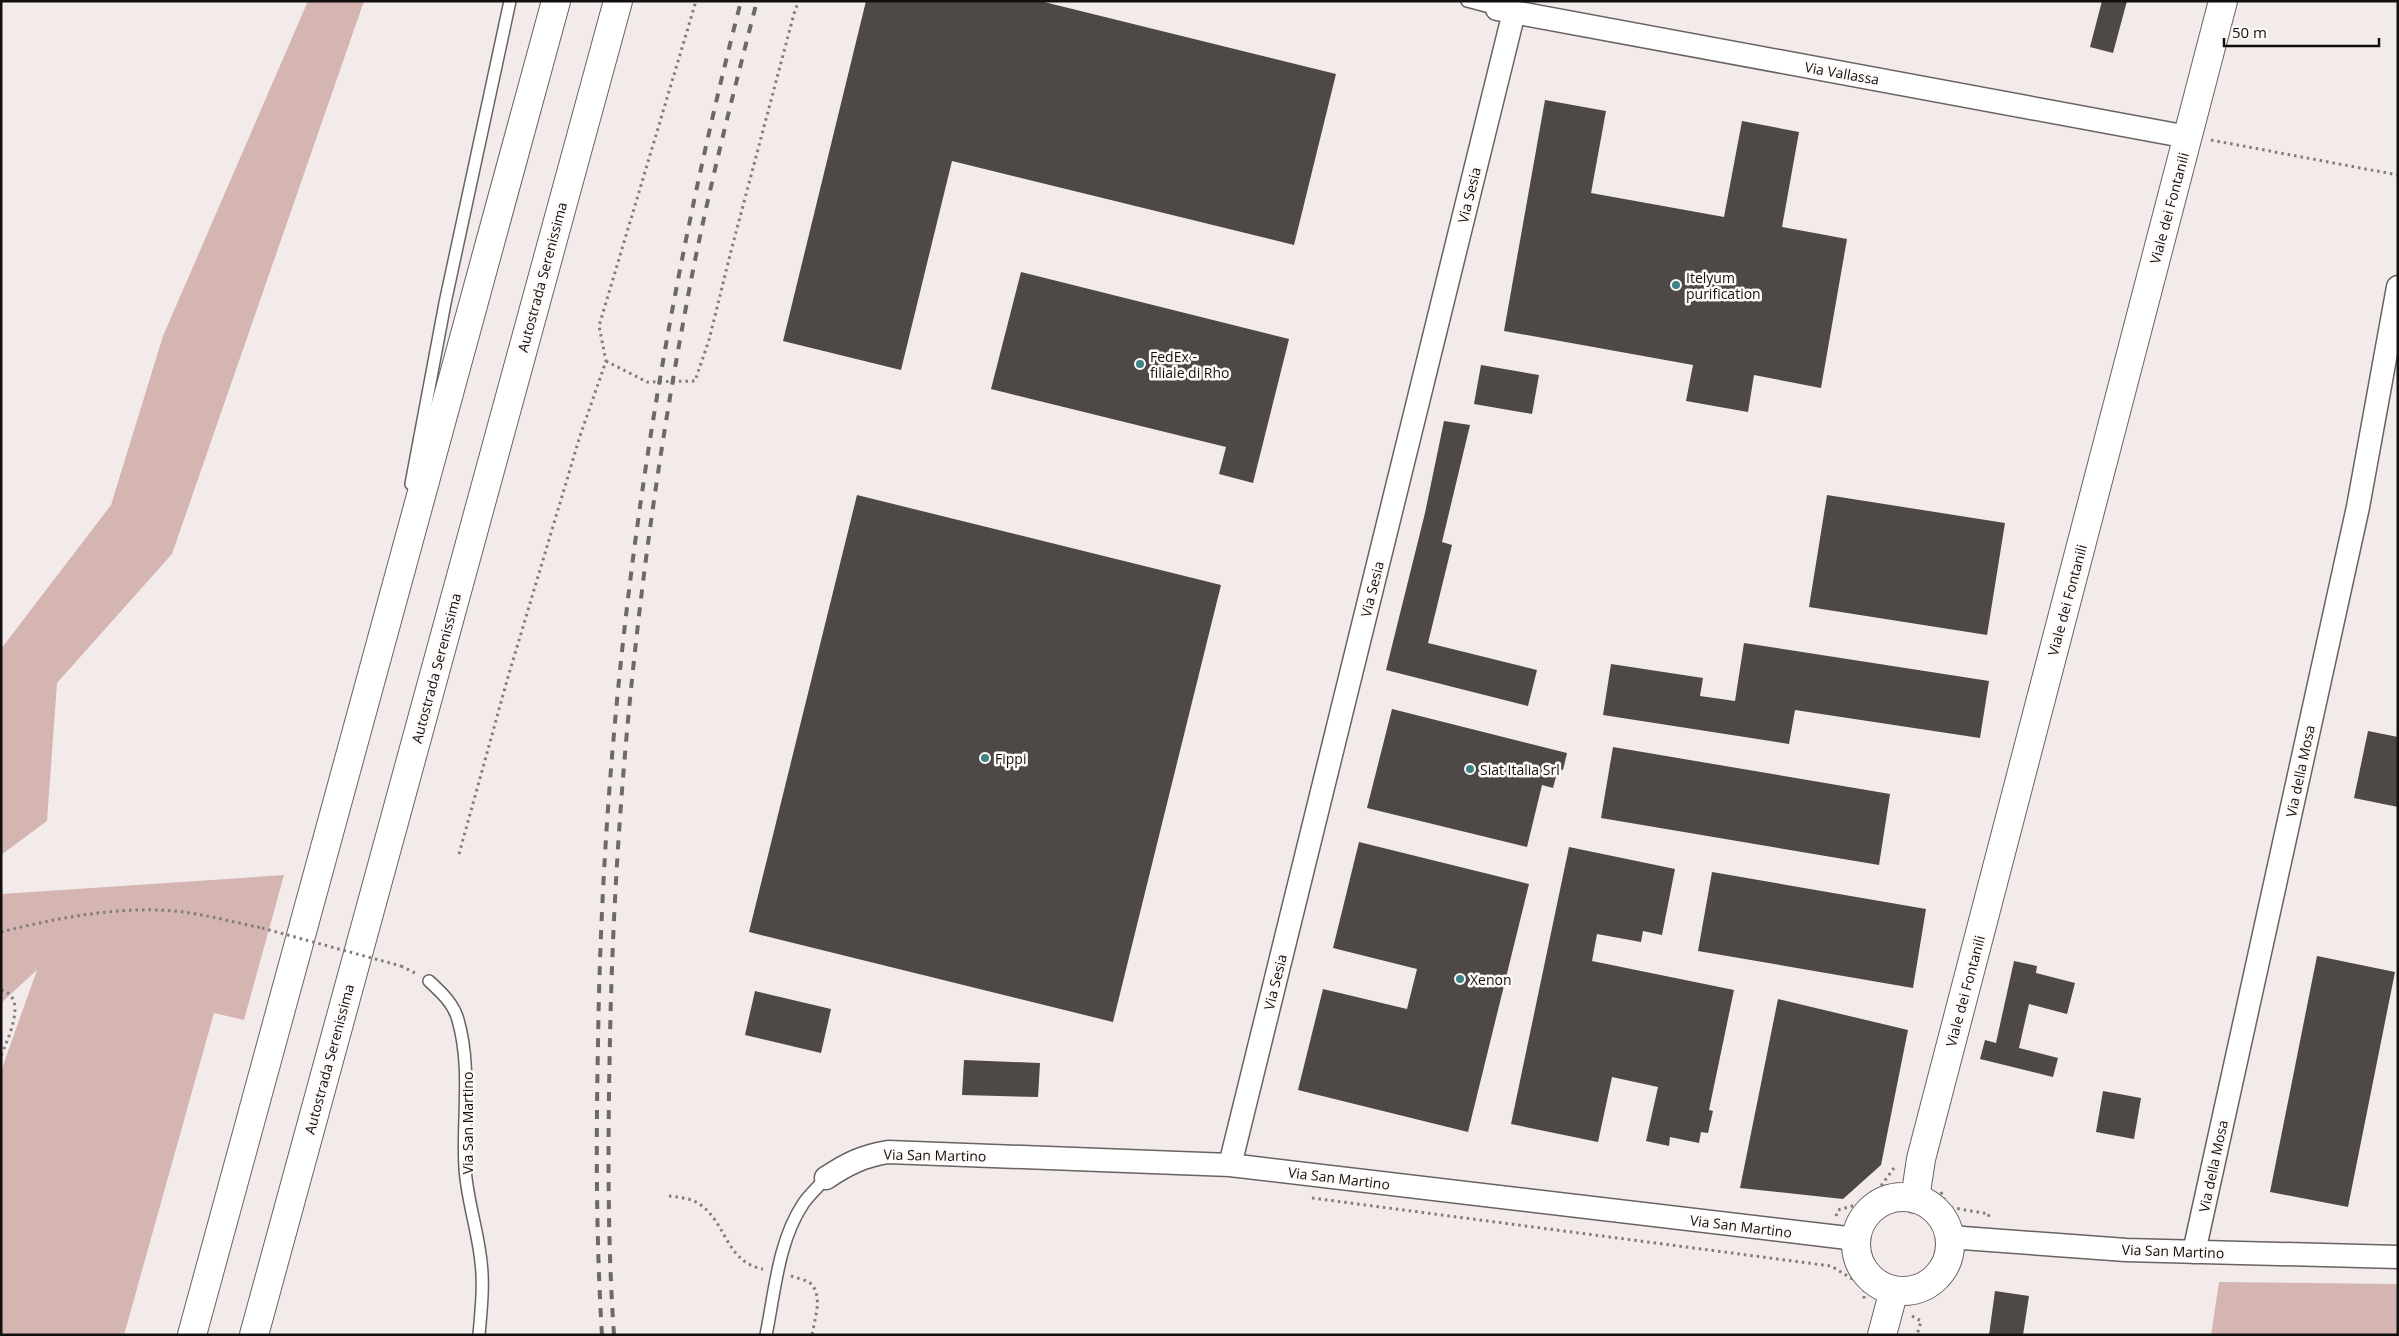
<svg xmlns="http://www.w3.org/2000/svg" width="2399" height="1336" viewBox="0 0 2399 1336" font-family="'Open Sans',sans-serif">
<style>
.green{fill:#d5b5b1}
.building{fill:#4e4847}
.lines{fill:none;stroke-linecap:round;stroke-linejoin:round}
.lane-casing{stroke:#696262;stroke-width:14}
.street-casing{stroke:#696262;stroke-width:25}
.secondary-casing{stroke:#696262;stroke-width:30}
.highway-casing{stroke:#696262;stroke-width:30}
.path{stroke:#817c7b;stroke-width:3;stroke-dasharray:2.5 4;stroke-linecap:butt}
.lane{stroke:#fff;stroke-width:11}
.street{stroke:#fff;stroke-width:22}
.secondary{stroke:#fff;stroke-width:28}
.highway{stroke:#fff;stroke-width:28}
.rail{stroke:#6d6968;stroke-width:4;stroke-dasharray:9 9;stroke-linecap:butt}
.path-bridge{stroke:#817c7b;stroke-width:3;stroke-dasharray:2.5 4;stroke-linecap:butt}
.poi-dot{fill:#3b8384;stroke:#fff9f8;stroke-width:2}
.labels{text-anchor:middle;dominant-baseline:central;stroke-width:5;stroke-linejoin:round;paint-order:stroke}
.street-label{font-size:14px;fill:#12100f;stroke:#fff9f8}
.poi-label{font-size:14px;fill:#12100f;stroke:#fff9f8;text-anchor:start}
</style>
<rect width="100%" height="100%" fill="#f3ebea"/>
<path class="green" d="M308,1H364L172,554L57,683L47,821L1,855V649L111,505L163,336Z
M284,875L244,1020L214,1013L124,1335H1V1071L37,970L1,1003V894Z
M2219,1282L2398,1284V1335H2211Z"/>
<path class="building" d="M866,1H1040L1336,74L1294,245L952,161L901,370L783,341Z
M2102,1H2127L2113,53L2090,47Z
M1545,100L1606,111L1591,193L1724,217L1742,121L1799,132L1782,227L1847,239L1821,388L1754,375L1748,412L1686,401L1693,365L1504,331Z
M1021,272L1289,339L1253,483L1219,474L1226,447L991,389Z
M1481,365L1539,375L1532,414L1474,404Z
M1444,421L1470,425L1442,542L1452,545L1428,643L1537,670L1528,706L1386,670L1425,513Z
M857,495L1221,585L1113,1022L749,932Z
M1827,495L2005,523L1987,635L1809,607Z
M1744,643L1989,681L1980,738L1795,710L1789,744L1603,715L1611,664L1703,678L1700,696L1735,701Z
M1392,709L1567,753L1563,770L1558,769L1553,788L1542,785L1527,847L1367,808Z
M2368,731L2398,737V807L2354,798Z
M1613,747L1890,794L1879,865L1601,818Z
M1359,842L1529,884L1468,1132L1298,1090L1323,989L1407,1009L1417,969L1333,948Z
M1569,847L1675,869L1662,935L1643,931L1641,942L1597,934L1592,961L1734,990L1709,1110L1713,1111L1708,1133L1701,1132L1699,1143L1670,1137L1669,1146L1646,1141L1658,1087L1612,1077L1598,1142L1511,1124Z
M1712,872L1926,909L1913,988L1698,951Z
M2317,956L2395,972L2348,1207L2270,1192Z
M2014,961L2037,966L2036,973L2075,983L2067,1014L2029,1004L2019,1048L2058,1058L2053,1077L1980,1059L1985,1040L1996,1043Z
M755,991L831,1009L821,1053L745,1035Z
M1778,999L1908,1030L1881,1165L1843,1199L1740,1188Z
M964,1060L1040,1063L1038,1097L962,1095Z
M2103,1091L2141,1098L2134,1139L2096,1132Z
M1995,1291L2029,1296L2023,1335H1989Z"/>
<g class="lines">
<defs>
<path id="lane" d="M1467,1L1497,9
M411,484L445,303L510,1
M429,981C441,992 454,1004 458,1020C472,1068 462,1119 465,1168C467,1200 478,1231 481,1262C484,1286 481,1311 479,1335
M766,1335C775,1291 778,1242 803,1204C809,1195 819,1186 826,1178"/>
<path id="street" d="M1497,9L2188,137
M1230,1165L1514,12
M826,1178C847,1164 863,1156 888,1152L1230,1165L1856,1239
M1949,1237L2126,1250L2398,1257
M2194,1252L2358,507L2398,287"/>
<path id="secondary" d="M1856 1244a47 47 0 1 1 94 0a47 47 0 1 1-94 0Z
M1915,1199L1921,1159L2223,1
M1882,1335L1894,1290"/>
<path id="highway" d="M192,1335L556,1
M254,1335L618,1"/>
</defs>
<use href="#lane" class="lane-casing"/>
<use href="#street" class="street-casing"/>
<use href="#secondary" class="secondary-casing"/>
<use href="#highway" class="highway-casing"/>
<path class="path" d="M2211,140L2398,175
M606,361L647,382L695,381L709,340L731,251L795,10L799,1
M459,854L508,677L580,436L606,361L599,326L696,1
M1,932C56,918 118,906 175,911C204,914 233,922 262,928
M401,966L415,973
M1,990C29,997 7,1040 1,1056
M1941,1192L1948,1207L1989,1214L1988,1220
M669,1196C677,1197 689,1198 696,1202C727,1219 724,1262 763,1269
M1312,1198L1831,1266L1864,1286V1302
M1836,1216L1838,1210L1870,1201L1894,1168
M791,1276C797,1278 806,1280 810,1283C824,1295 814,1321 812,1335
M1917,1304L1921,1294L1946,1277L1954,1262L1960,1261
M1912,1316L1921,1321L1917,1335"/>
<use href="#lane" class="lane"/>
<use href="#street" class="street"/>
<use href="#secondary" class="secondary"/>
<use href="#highway" class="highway"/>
<path class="rail" d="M602,1335C596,1238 596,1141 598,1044C603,692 653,342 741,1
M614,1335C607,1236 608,1136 610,1037C615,795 640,555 684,318C703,211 730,106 757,1"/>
<path class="path-bridge" d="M262,928L401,966"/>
</g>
<g class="poi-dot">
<circle cx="1676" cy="285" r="5"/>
<circle cx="1140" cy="364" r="5"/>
<circle cx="985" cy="758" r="5"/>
<circle cx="1470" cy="769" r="5"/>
<circle cx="1460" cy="979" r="5"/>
</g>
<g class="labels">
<g class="street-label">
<text transform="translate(1842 73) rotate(10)">Via Vallassa</text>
<text transform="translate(1469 195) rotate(-76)">Via Sesia</text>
<text transform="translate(2169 208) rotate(-75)">Viale dei Fontanili</text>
<text transform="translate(542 277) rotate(-75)">Autostrada Serenissima</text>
<text transform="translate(1372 589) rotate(-76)">Via Sesia</text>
<text transform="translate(2067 600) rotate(-75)">Viale dei Fontanili</text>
<text transform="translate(436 668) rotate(-75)">Autostrada Serenissima</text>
<text transform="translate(2300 771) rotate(-78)">Via della Mosa</text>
<text transform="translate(1275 982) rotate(-76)">Via Sesia</text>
<text transform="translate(1965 991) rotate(-75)">Viale dei Fontanili</text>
<text transform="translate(329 1059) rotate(-75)">Autostrada Serenissima</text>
<text transform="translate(467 1123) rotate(-90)">Via San Martino</text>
<text transform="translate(935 1155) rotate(1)">Via San Martino</text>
<text transform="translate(2213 1166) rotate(-78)">Via della Mosa</text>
<text transform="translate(1339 1178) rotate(7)">Via San Martino</text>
<text transform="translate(1741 1226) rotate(7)">Via San Martino</text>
<text transform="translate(2173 1251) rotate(2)">Via San Martino</text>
</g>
<g class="poi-label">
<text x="1686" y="277">Itelyum<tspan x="1686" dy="16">purification</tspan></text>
<text x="1150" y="356">FedEx -<tspan x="1150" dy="16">filiale di Rho</tspan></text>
<text x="995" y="758">Fippi</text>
<text x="1480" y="769">Siat Italia Srl</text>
<text x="1470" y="979">Xenon</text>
</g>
</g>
<rect width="2399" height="1336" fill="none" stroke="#12100f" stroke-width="5"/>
<path d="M2224 38v8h155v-8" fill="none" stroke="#12100f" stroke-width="2.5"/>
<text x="2232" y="38" font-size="15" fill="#12100f" stroke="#fff9f8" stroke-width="4" paint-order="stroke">50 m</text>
</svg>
